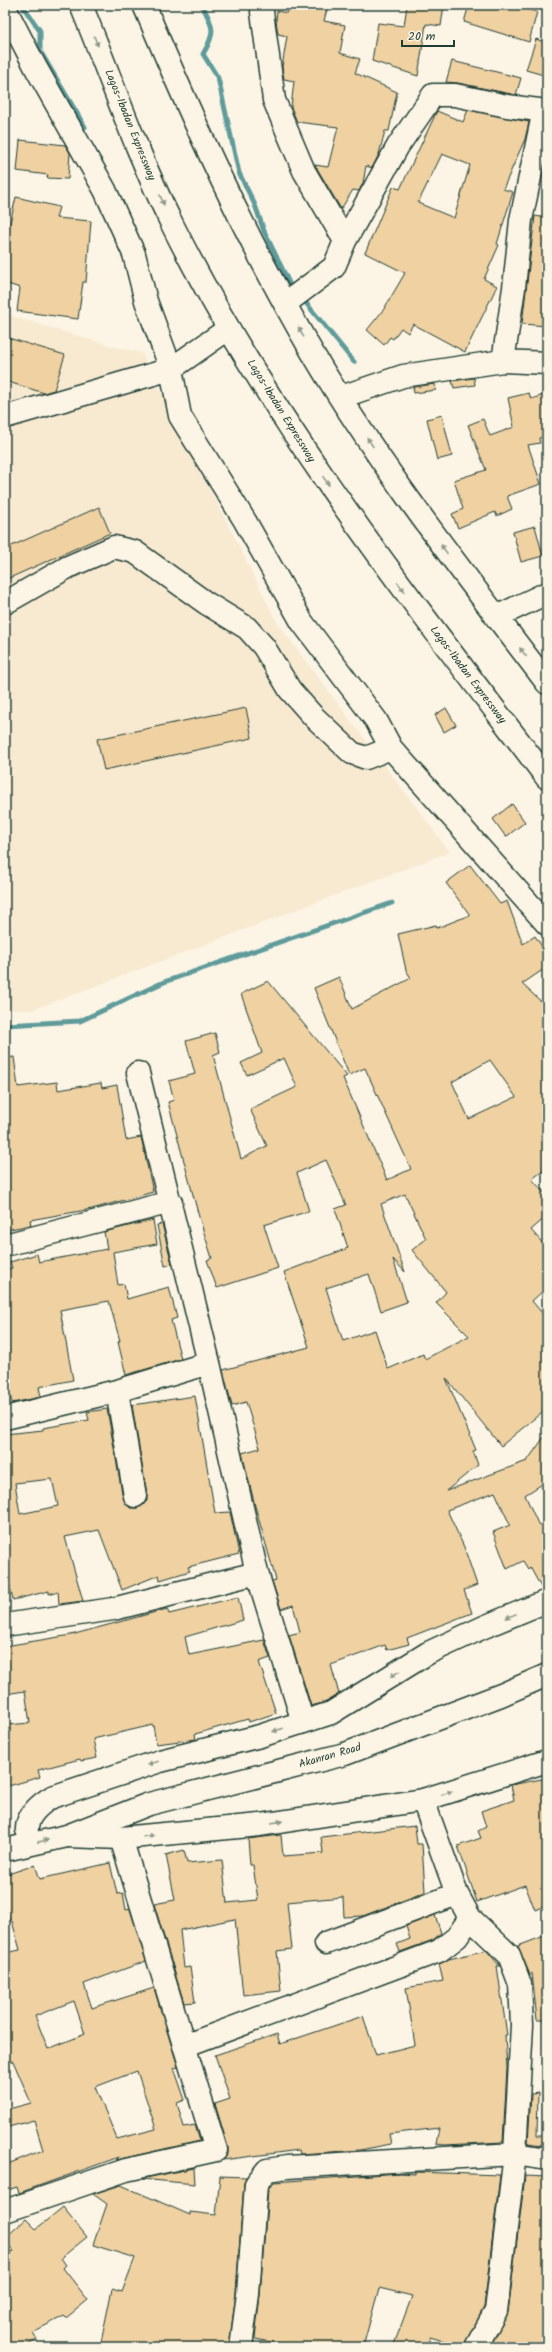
<svg xmlns="http://www.w3.org/2000/svg" width="552" height="2352" viewBox="0 0 552 2352" font-family="Kalam,sans-serif">
<style>
.built{fill:#f8ead1}
.lines{fill:none;stroke-linecap:round;stroke-linejoin:round}
.stream{stroke:#5f9b9b;stroke-width:5}
.building{fill:#efd1a2;stroke:#1f3d34;fill-rule:evenodd}
.minor-casing{stroke:#1f3d34;stroke-width:25}
.major-casing{stroke:#1f3d34;stroke-width:25}
.highway-casing{stroke:#1f3d34;stroke-width:25}
.minor{stroke:#fcf5e5;stroke-width:22}
.major{stroke:#fcf5e5;stroke-width:22}
.highway{stroke:#fcf5e5;stroke-width:22}
.oneway{fill:#8e998c}
.labels{text-anchor:middle;dominant-baseline:central;stroke-width:3;stroke-linejoin:round;paint-order:stroke}
.street-label{font-size:11px;fill:#1f3d34;stroke:#fcf5e5}
</style>
<rect width="100%" height="100%" fill="#fcf5e5"/>
<filter id="ink" filterUnits="userSpaceOnUse"><feTurbulence type="fractalNoise" baseFrequency=".025" numOctaves="2"/><feDisplacementMap in="SourceGraphic" scale="8" xChannelSelector="R" yChannelSelector="G"/><feConvolveMatrix kernelMatrix="1 2 1 2 8 2 1 2 1" color-interpolation-filters="sRGB"/></filter>
<g filter="url(#ink)">
<path class="built" d="M5,314L112,346L142,353L278,624L450,852L32,1010H5Z"/>
<g class="lines">
<path class="stream" d="M22,5L40,31V51L85,127
M202,5C214,28 216,32 203,54L218,78L239,173L255,205L264,231L290,285L295,290
M302,298L354,362
M5,1025L80,1021L164,982L392,903"/>
</g>
<path class="building" d="M289,5H328L324,21L345,25L340,53L360,59L355,73L397,92L389,131H385L379,154L372,168L366,166L363,183L359,191L353,190L341,209L315,165L328,167L338,127L297,122L291,107L294,81L284,79L282,67L287,36L278,34L276,20L277,11L287,13Z
M407,5H444L441,26L426,24L418,76L372,61L378,23L404,26Z
M469,5H513L537,12L529,42L464,22Z
M536,39L547,43V76L526,70Z
M452,61L521,78L516,95L458,83L446,82Z
M468,110L529,122L525,139L503,189L513,192L497,244L499,245L484,279L497,286L465,352L413,324L408,333L401,328L393,339L390,337L384,345L367,330L384,309L405,273L365,253L393,187L400,189L437,111L463,122ZM442,154L470,165L454,218L418,203Z
M20,140L65,145L70,153L68,179L47,178L48,175L17,171Z
M16,197L59,207L56,218L91,221L86,282H83L78,319L17,311L20,288L5,283V230L8,231Z
M535,216L547,218V326L522,324Z
M5,337L65,355L54,390L44,393L5,381Z
M474,378L475,385L454,388L452,381Z
M435,384L436,390L414,393L413,387Z
M529,393L531,399L547,394V436L539,438L540,443L528,445L541,484L507,496L512,509L497,516L495,512L458,528L452,514L463,509L454,480L486,470L468,425L483,419L490,436L514,427L508,398Z
M442,415L452,456L437,460L427,419Z
M99,507L110,533L5,580V549Z
M535,526L543,556L521,562L513,532Z
M246,708L252,738L104,770L97,739Z
M446,708L456,725L444,732L435,715Z
M512,804L525,822L506,837L493,819Z
M470,865L500,904L507,901L523,944L535,936L547,954V967L522,984L547,1007V1168L532,1179L547,1196V1216L531,1230L547,1248V1287L532,1301L547,1319V1408L501,1446L446,1378L476,1450L473,1451L478,1465L446,1491L527,1461L547,1433V1481L525,1495L539,1526L547,1521V1589H542L530,1567L528,1569L523,1561L507,1569L493,1532L510,1525L495,1492L447,1510L464,1547L477,1585L464,1590L472,1613L407,1638L409,1644L387,1650L385,1645L331,1665L339,1694L326,1702L311,1706L289,1635L300,1632L293,1605L281,1609L272,1581L276,1580L255,1506L242,1453L260,1448L246,1402L232,1406L223,1370L309,1347L284,1272L348,1248L335,1209L346,1205L326,1160L297,1173L309,1211L264,1225L278,1268L217,1288L207,1260L212,1258L199,1217L168,1102L174,1100L169,1081L195,1074L186,1041L215,1033L220,1052L213,1055L241,1159L267,1146L250,1109L297,1087L284,1058L247,1075L241,1063L262,1053L241,994L268,981L347,1076L343,1078L387,1180L411,1169L365,1068L349,1075L314,988L339,977L352,1009L411,978L406,970L398,934L436,925L437,928L470,915L446,883ZM490,1060L516,1097L469,1119L452,1082ZM405,1194L426,1239L412,1250L446,1292L436,1303L469,1336L425,1359L423,1354L388,1369L375,1330L343,1341L326,1288L369,1274L381,1311L407,1302L393,1259L405,1272L381,1204Z
M14,1057L18,1087L57,1082L58,1090L101,1083L102,1088L117,1085L126,1140L141,1137L153,1192L92,1209L30,1220L31,1225L5,1230V1058Z
M153,1220L157,1244L113,1252L118,1285L124,1284L127,1299L169,1287L177,1318L171,1320L181,1359L126,1375L118,1342L120,1341L109,1301L60,1310L73,1380L39,1387L41,1397L12,1403L9,1391L5,1392V1270L12,1268L10,1262L37,1254L39,1262L107,1249L104,1232Z
M162,1224L172,1264L165,1266L157,1225Z
M195,1396L215,1513L230,1512L239,1554L188,1567L190,1571L160,1580L159,1575L122,1590L99,1530L65,1537L83,1601L59,1604L58,1591L49,1594V1591L13,1600L5,1566V1434L43,1430V1428L89,1420L87,1412L107,1409L123,1498L130,1508H137L147,1501V1494L132,1405ZM52,1479L58,1506L20,1514L15,1483Z
M238,1597L243,1620L185,1637L189,1655L264,1640L270,1658L259,1662L276,1713L249,1722L248,1719L195,1734L196,1739L156,1744L153,1725L93,1739L97,1758L81,1761L80,1759L38,1770L40,1777L5,1787L7,1725L30,1723L25,1691L5,1694V1646L71,1635L167,1609L169,1614Z
M547,1778V1905L535,1910L525,1885L477,1902L458,1846L481,1838L478,1831L486,1827L481,1811L514,1800L511,1785Z
M415,1826L417,1844H422L425,1892L363,1916L344,1917L343,1897L287,1902L292,1949L277,1951L281,1991L243,1995L235,1919L180,1930L184,1968L190,1967L195,2002L184,2003L154,1904L175,1900L166,1855L184,1850L187,1863L222,1860L227,1903L258,1900L253,1865H250L248,1839L281,1835L283,1856L323,1853L321,1837Z
M110,1863L117,1894L123,1893L126,1910L130,1909L146,1961L84,1984L92,2008L154,1988L178,2067L174,2068L185,2100L177,2103L184,2127L195,2125L200,2141L116,2160L119,2157L19,2193L17,2187L5,2191V2165L43,2150L34,2120L5,2128V2110L31,2103L13,2061L5,2063V1953L20,1950L12,1921H10L5,1907V1875L35,1865L40,1879ZM74,2001L85,2034L48,2049L35,2016ZM137,2071L156,2129L117,2139L95,2087Z
M435,1915L441,1933L433,1940L400,1952L397,1944L410,1939L406,1926Z
M547,1935V2020H537L532,1973L530,1975L518,1946Z
M486,1950L500,1966H497L507,2035H505L507,2068L503,2142L445,2145L436,2144L439,2128L389,2134L391,2144L360,2150L300,2154L299,2150L223,2160L228,2154V2147L215,2104L230,2099L215,2055L277,2034L280,2044L363,2016L376,2055L415,2045L406,1988L443,1981L439,1964L449,1959Z
M538,2093L537,2136H547V2146L528,2143L531,2094Z
M194,2168L195,2184L141,2179Z
M415,2172L500,2175L484,2307L464,2347L430,2337L427,2347H393L412,2296L379,2288L363,2347H282L283,2344L255,2339L260,2295L268,2189L274,2182L400,2173L415,2174Z
M220,2176L246,2177L244,2183L236,2293L229,2347H100L112,2289L122,2292L135,2258L93,2245L107,2204L93,2194L121,2185L190,2215V2212L216,2215Z
M525,2176L547,2177V2347H490L508,2312Z
M63,2207L87,2237L61,2258L66,2265L63,2268L88,2300L66,2318L64,2316L33,2332L37,2340L23,2347H5V2258L14,2251L5,2241V2238L26,2219L36,2229Z"/>
<g class="lines">
<defs>
<path id="minor" d="M263,5L262,12L274,100L304,171L345,241L334,267L286,303
M5,8L36,68L105,190L134,254L146,301L171,369L180,416L245,521L302,622L376,720L391,748L547,924
M345,241L398,146L433,95H455L507,106L547,111
M503,361L514,288L521,220L544,110
M341,397L403,376L503,361L547,363
M5,417L171,369L228,329
M5,603L68,567L114,547L135,552L206,603L247,628L264,647L290,690L313,716L352,753L366,758L391,748
M496,617L547,593
M138,1073L209,1363L257,1573L303,1722
M5,1245L171,1202
M117,1391L135,1496
M5,1418L117,1391L209,1363
M5,1625L113,1609L257,1573
M423,1800L457,1894L470,1918L509,1955L520,1984L522,2025L515,2154L496,2311L476,2347
M326,1943L457,1894
M184,2046L439,1951L457,1937L470,1918
M5,2211L126,2170L216,2150L121,1838
M241,2347L248,2294L256,2184L267,2170L287,2167L515,2154L547,2159"/>
<path id="major" d="M5,1850L67,1836L149,1804L345,1754L501,1695L547,1675"/>
<path id="highway" d="M81,5C111,78 137,154 172,224C272,425 412,601 547,778
M144,5C194,123 247,241 312,352C381,469 465,575 547,683
M27,1830C26,1816 40,1804 52,1797L160,1761L260,1736L331,1713L428,1653L484,1627L547,1601
M67,1836L121,1838L260,1825L423,1800L547,1761"/>
</defs>
<use href="#minor" class="minor-casing"/>
<use href="#major" class="major-casing"/>
<use href="#highway" class="highway-casing"/>
<use href="#minor" class="minor"/>
<use href="#major" class="major"/>
<use href="#highway" class="highway"/>
</g>
<defs><path id="oneway-solid" d="M-6-.8H1V-3.2L6.5 0L1 3.2V.8H-6Z"/></defs>
<g class="oneway">
<use href="#oneway-solid" transform="translate(96 41) rotate(68)"/>
<use href="#oneway-solid" transform="translate(162 200) rotate(67)"/>
<use href="#oneway-solid" transform="translate(301 332) rotate(-118)"/>
<use href="#oneway-solid" transform="translate(370 442) rotate(-123)"/>
<use href="#oneway-solid" transform="translate(326 481) rotate(55)"/>
<use href="#oneway-solid" transform="translate(444 549) rotate(-125)"/>
<use href="#oneway-solid" transform="translate(401 587) rotate(53)"/>
<use href="#oneway-solid" transform="translate(523 652) rotate(-128)"/>
<use href="#oneway-solid" transform="translate(511 1616) rotate(158)"/>
<use href="#oneway-solid" transform="translate(395 1674) rotate(148)"/>
<use href="#oneway-solid" transform="translate(278 1730) rotate(162)"/>
<use href="#oneway-solid" transform="translate(153 1763) rotate(162)"/>
<use href="#oneway-solid" transform="translate(447 1793) rotate(-18)"/>
<use href="#oneway-solid" transform="translate(277 1822) rotate(-9)"/>
<use href="#oneway-solid" transform="translate(148 1836) rotate(-6)"/>
<use href="#oneway-solid" transform="translate(43 1841) rotate(-13)"/>
</g>
</g>
<g class="labels">
<g class="street-label">
<text transform="translate(130 125) rotate(68)">Lagos-Ibadan Expressway</text>
<text transform="translate(281 411) rotate(58)">Lagos-Ibadan Expressway</text>
<text transform="translate(468 675) rotate(53)">Lagos-Ibadan Expressway</text>
<text transform="translate(330 1756) rotate(-16)">Akanran Road</text>
</g>
</g>
<rect width="552" height="2352" fill="none" stroke="#fcf5e5" stroke-width="20"/>
<rect x="10" y="10" width="532" height="2332" fill="none" stroke="#1f3d34" stroke-width="1.5" filter="url(#ink)"/>
<path d="M402 40v6h52v-6" fill="none" stroke="#1f3d34" stroke-width="2"/>
<text x="408" y="40" font-size="12" fill="#1f3d34" stroke="#fcf5e5" stroke-width="3" paint-order="stroke">20 m</text>
</svg>
